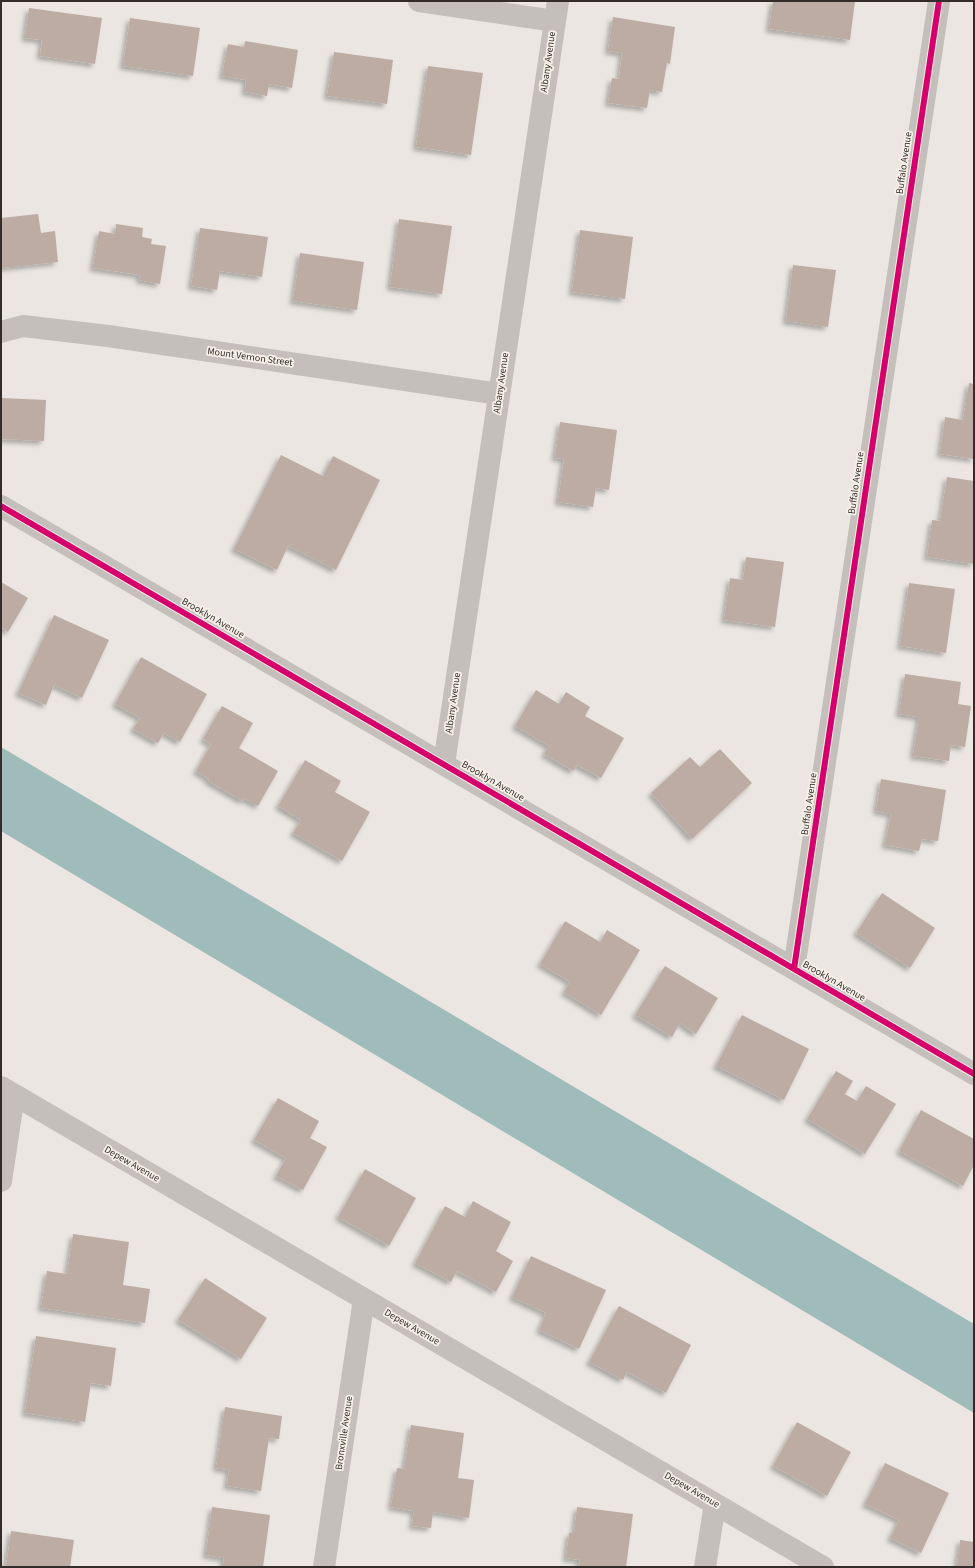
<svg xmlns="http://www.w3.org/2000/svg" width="975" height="1568" viewBox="0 0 975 1568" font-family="'Source Sans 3',sans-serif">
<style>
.water{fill:#9fbbba}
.building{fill:#bdaca4;filter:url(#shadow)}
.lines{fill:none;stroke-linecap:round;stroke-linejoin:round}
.minor{stroke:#c4bfba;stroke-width:22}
.cycleway-casing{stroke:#f7f1e9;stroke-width:8}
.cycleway{stroke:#d6006c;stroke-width:6}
.labels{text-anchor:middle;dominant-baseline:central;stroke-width:3.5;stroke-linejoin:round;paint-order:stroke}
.street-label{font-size:10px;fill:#342c29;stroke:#f7f1e9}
</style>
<defs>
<filter id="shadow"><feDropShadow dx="-3.5" dy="3.5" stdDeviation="2" flood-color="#0004"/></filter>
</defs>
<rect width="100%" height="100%" fill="#ebe6e1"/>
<path class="water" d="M1,747L974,1324V1413L1,831Z"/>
<path class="building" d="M773,1H855L850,40L769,29Z
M29,8L102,18L95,64L40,56L42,40L25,38Z
M613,17L675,27L670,64L667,63L662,92L650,90L647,108L608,103L612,78L619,79L622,53L608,51Z
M130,18L200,28L193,76L123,66Z
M245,41L298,50L292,88L269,84L267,96L245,92L246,80L222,76L228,44L244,47Z
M334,52L393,60L387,104L327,96Z
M428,66L483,73L471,155L416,147Z
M38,214L41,233L55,231L58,262L1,268V218Z
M399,219L452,226L442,294L390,287Z
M116,224L143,228L142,237L152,239L151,244L166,246L160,284L139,280L140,275L93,268L99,231L115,234Z
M200,228L268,237L262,277L220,271L217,290L191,286Z
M580,230L633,237L625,299L572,292Z
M300,253L364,262L357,310L293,301Z
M793,265L836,270L828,327L786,321Z
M969,383L974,384V459L940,454L945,417L963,420Z
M1,398L46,400L44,441L1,439Z
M560,422L617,430L609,490L596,488L593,507L558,502L564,459L555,458Z
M281,455L323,476L333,456L380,480L336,570L288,546L277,570L234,549Z
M947,477L974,481V564L927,557L932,520L940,521Z
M746,557L784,562L775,627L724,620L730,578L743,580Z
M1,582L28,598L8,632L1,627Z
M909,583L955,589L946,653L900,646Z
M54,615L109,640L82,698L54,685L46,705L18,693Z
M141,657L207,694L180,742L164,733L158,743L133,729L140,718L115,704Z
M905,674L961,682L958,704L971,706L965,747L951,745L949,761L913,756L919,717L899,714Z
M536,690L559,704L566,692L590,707L585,716L624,738L601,778L577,765L573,771L544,754L549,746L515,726Z
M222,706L253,723L239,748L278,771L258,806L244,798L243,801L208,781L209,779L196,771L211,744L203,739Z
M720,749L752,783L692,839L651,793L690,757L700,767Z
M305,760L341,781L335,792L370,812L342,861L293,833L301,820L278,806Z
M881,779L946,790L938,841L922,839L919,851L885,845L891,814L876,811Z
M882,893L935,928L910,968L856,933Z
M565,921L600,942L607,930L640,950L601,1015L564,992L570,982L540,964Z
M665,966L718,998L696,1034L680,1023L672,1037L635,1015Z
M742,1015L809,1049L784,1100L716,1066Z
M836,1071L853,1081L845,1094L857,1101L866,1086L896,1104L865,1154L807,1119Z
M278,1098L319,1121L310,1138L327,1147L303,1190L276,1176L286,1158L254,1140Z
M921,1110L974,1139V1165L963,1186L899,1151Z
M365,1169L416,1198L389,1246L338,1217Z
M473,1201L511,1222L496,1251L513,1261L496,1292L457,1271L451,1282L415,1263L445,1206L465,1217Z
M73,1234L129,1242L123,1285L150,1289L145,1323L41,1308L47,1271L67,1274Z
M531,1256L606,1290L579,1349L539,1330L546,1313L512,1297Z
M205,1278L267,1318L241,1359L178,1320Z
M619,1306L691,1345L666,1393L627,1372L623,1380L589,1362Z
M36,1336L116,1348L111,1386L91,1383L85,1422L25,1413Z
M225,1407L282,1416L279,1439L269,1438L261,1491L227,1486L229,1470L216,1468Z
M797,1422L851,1452L827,1496L773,1466Z
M411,1425L464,1433L458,1478L474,1480L469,1518L433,1512L431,1528L412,1526L414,1511L391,1507L397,1468L404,1469Z
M885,1463L949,1493L921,1553L890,1538L899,1520L865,1504Z
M212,1507L270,1515L263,1567H223L224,1558L206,1555Z
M577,1507L633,1514L626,1567H579L580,1560L566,1558L569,1533H574Z
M11,1531L74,1540L70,1567H6Z
M960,1540L974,1542V1567H957Z"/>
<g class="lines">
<path class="minor" d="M419,1L555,21
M1,332L23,326L108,336L499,394
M1,506L974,1074
M444,764L558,1
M794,969L939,1
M1,1087L823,1567
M1,1181L14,1095
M324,1567L364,1299
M705,1567L715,1504"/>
<defs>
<path id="cycleway" d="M1,506L974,1074
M794,969L939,1"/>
</defs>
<use href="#cycleway" class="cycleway-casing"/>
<use href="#cycleway" class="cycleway"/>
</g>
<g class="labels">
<g class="street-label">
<text transform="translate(548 62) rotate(-82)">Albany Avenue</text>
<text transform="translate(904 163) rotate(-82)">Buffalo Avenue</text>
<text transform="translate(250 357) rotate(8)">Mount Vernon Street</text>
<text transform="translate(501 383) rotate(-82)">Albany Avenue</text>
<text transform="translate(856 483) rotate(-82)">Buffalo Avenue</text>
<text transform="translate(213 618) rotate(30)">Brooklyn Avenue</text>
<text transform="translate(453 703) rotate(-82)">Albany Avenue</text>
<text transform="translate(493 781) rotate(30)">Brooklyn Avenue</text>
<text transform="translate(809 804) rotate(-82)">Buffalo Avenue</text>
<text transform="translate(834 981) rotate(30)">Brooklyn Avenue</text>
<text transform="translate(132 1164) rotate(30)">Depew Avenue</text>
<text transform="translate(412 1327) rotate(30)">Depew Avenue</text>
<text transform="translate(344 1433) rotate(-82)">Bronxville Avenue</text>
<text transform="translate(692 1490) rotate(30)">Depew Avenue</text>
</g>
</g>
<rect width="975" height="1568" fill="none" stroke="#342c29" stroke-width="4"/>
</svg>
